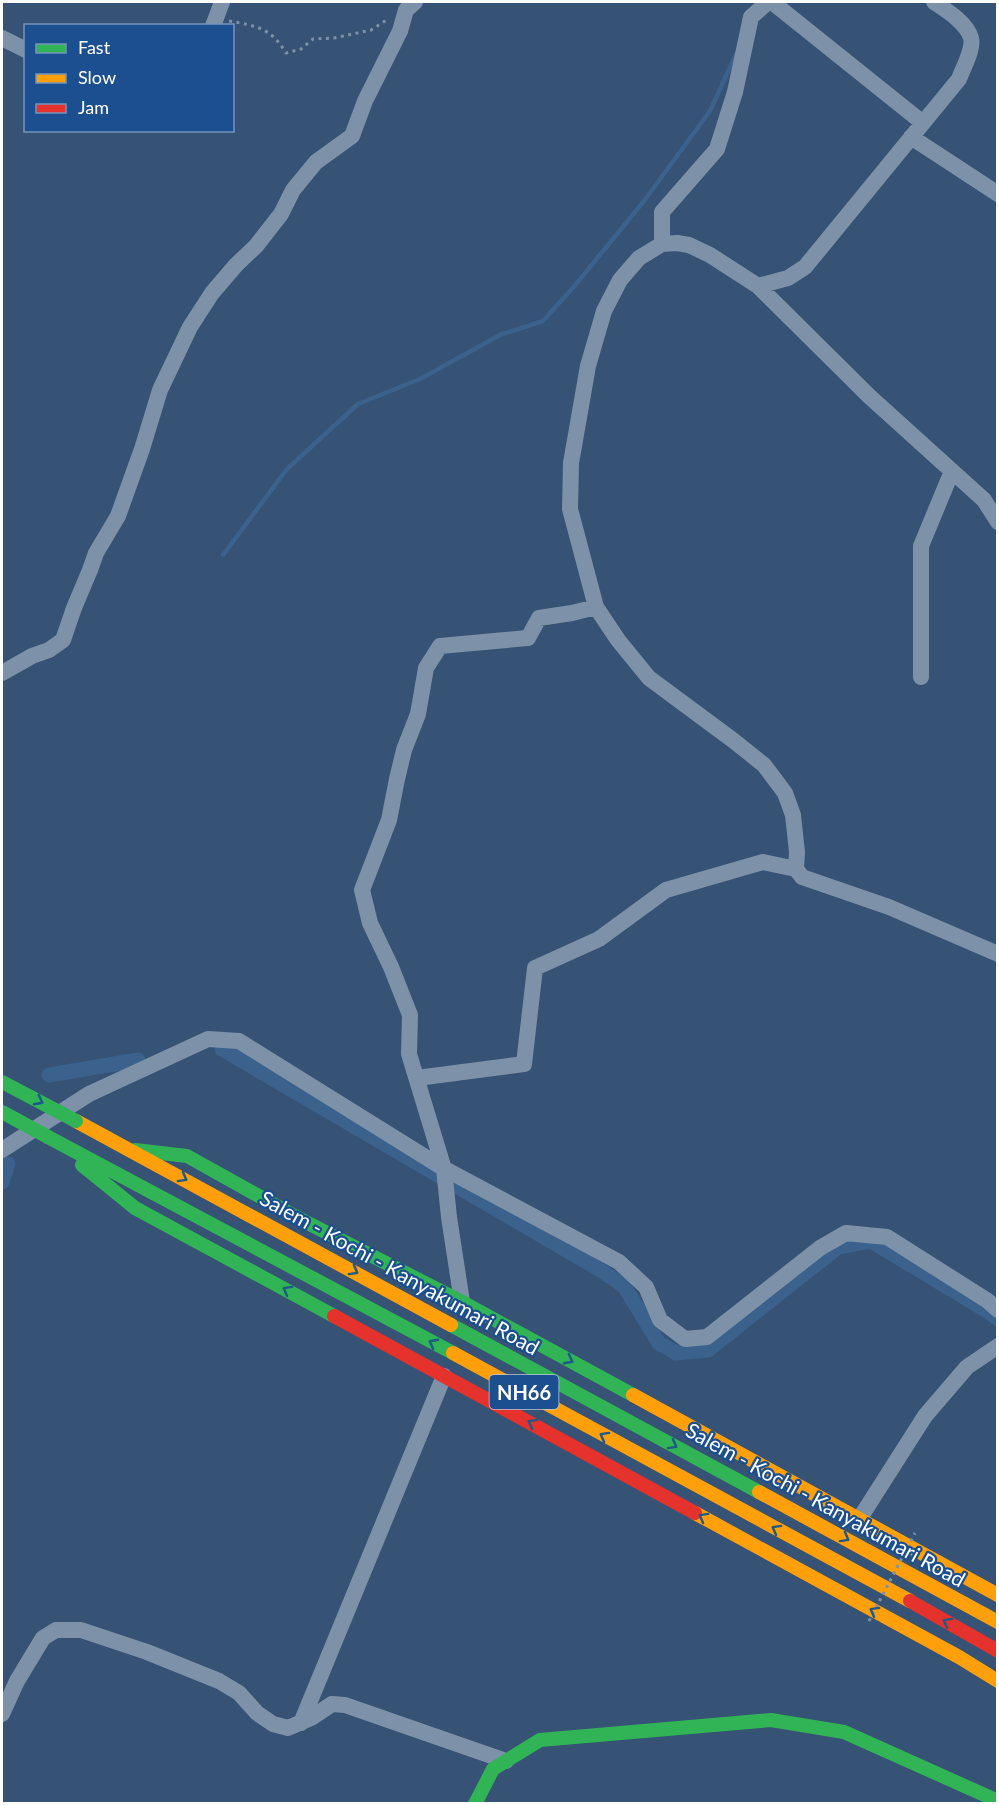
<svg xmlns="http://www.w3.org/2000/svg" width="999" height="1805" viewBox="0 0 999 1805" font-family="Lato,sans-serif">
<style>
.lines{fill:none;stroke-linecap:round;stroke-linejoin:round}
.stream{stroke:#3b618d;stroke-width:4.5}
.canal{stroke:#3b618d;stroke-width:15}
.path{stroke:#7d92a8;stroke-width:3;stroke-dasharray:3 4.5;stroke-linecap:butt}
.street{stroke:#7d92a8;stroke-width:16}
.fast{stroke:#30b455;stroke-width:14}
.slow{stroke:#ff9f0a;stroke-width:14}
.jam{stroke:#e5322d;stroke-width:14}
.path-bridge{stroke:#7d92a8;stroke-width:3;stroke-dasharray:3 4.5;stroke-linecap:butt}
.fast-bridge{stroke:#30b455;stroke-width:14}
.oneway{stroke:#1d5989}
.labels{text-anchor:middle;dominant-baseline:central;stroke-width:4.5;stroke-linejoin:round;paint-order:stroke}
.shield{fill:#1b4f8f;stroke:#bbcadd;stroke-width:1.5}
.shield-label{font-size:20px;font-weight:bold;fill:#fff}
.street-label{font-size:21px;fill:#fff;stroke:#1b4f8f}
</style>
<rect width="100%" height="100%" fill="#365274"/>
<g class="lines">
<path class="stream" d="M223,555L287,469L358,404L420,379L500,335L543,321L577,283L644,201L710,111L736,54"/>
<path class="canal" d="M222,1049L602,1271L624,1286L659,1343L676,1353L708,1350L838,1247L871,1241L992,1314L998,1319
M49,1075L138,1060
M2,1182L8,1164"/>
<path class="path" d="M229,21C257,26 271,28 286,53L301,49L313,39L334,38L371,30L388,19"/>
<path class="street" d="M772,2L923,123
M213,26L222,2
M2,38L26,50
M911,137L998,194
M662,244V212L717,149L735,92L751,17L768,2
M758,286L788,278L805,267L959,79C963,68 974,49 971,38C967,23 946,10 934,2
M998,522L984,500L869,396L758,286L710,255L689,245L677,243L662,244L639,258L620,280L604,311L588,366L571,463L570,509L596,607L618,640L649,678L734,741L764,765L785,793L793,815L797,852L796,869L802,877L889,907L998,954
M2,673L32,656L49,650L63,640L74,608L90,570L96,553L118,516L142,449L160,390L190,327L212,293L236,265L256,246L281,214L293,190L316,162L352,136L365,101L400,31L406,10L415,2
M921,677V546L952,471
M417,1078L524,1064L535,968L599,939L666,890L763,862L796,869
M2,1150L89,1094L208,1039L239,1041L443,1168L619,1262L646,1287L660,1320L685,1339L707,1337L820,1248L846,1233L887,1237L988,1301L998,1310
M462,1302L449,1217L444,1169L409,1054L410,1015L391,967L370,923L362,890L389,820L397,779L404,750L418,714L426,668L440,646L528,638L539,618L572,613L596,607
M860,1518L925,1416L967,1367L998,1346
M2,1714L17,1681L43,1638L56,1630H81L147,1652L219,1681L239,1693L257,1713L273,1724L288,1728L311,1718L332,1704L345,1705L506,1761
M301,1723L444,1376"/>
<path class="fast" d="M48,1137L453,1353
M135,1150L187,1156L300,1219L462,1302L633,1395
M82,1165L135,1208L334,1316
M451,1325L759,1492
M475,1804L493,1769L540,1740L771,1720L844,1732L998,1801"/>
<path class="slow" d="M76,1121L451,1325
M453,1353L910,1601
M633,1395L998,1595
M759,1492L998,1622
M695,1513L959,1657L998,1681"/>
<path class="jam" d="M334,1316L695,1513
M910,1601L998,1651"/>
<path class="path-bridge" d="M869,1621L915,1533"/>
<path class="fast-bridge" d="M2,1082L76,1121
M2,1112L48,1137"/>
</g>
<defs><path id="oneway-chevron" d="M-2-3.5L2.5 0L-2 3.5" fill="none" stroke-width="1.6" stroke-linecap="round" stroke-linejoin="round" transform="scale(1.5)"/></defs>
<g class="oneway">
<use href="#oneway-chevron" transform="translate(39 1101) rotate(28)"/>
<use href="#oneway-chevron" transform="translate(183 1178) rotate(29)"/>
<use href="#oneway-chevron" transform="translate(354 1271) rotate(29)"/>
<use href="#oneway-chevron" transform="translate(287 1290) rotate(-151)"/>
<use href="#oneway-chevron" transform="translate(433 1343) rotate(-152)"/>
<use href="#oneway-chevron" transform="translate(569 1360) rotate(28)"/>
<use href="#oneway-chevron" transform="translate(532 1423) rotate(-151)"/>
<use href="#oneway-chevron" transform="translate(604 1436) rotate(-151)"/>
<use href="#oneway-chevron" transform="translate(673 1445) rotate(29)"/>
<use href="#oneway-chevron" transform="translate(703 1517) rotate(-151)"/>
<use href="#oneway-chevron" transform="translate(776 1529) rotate(-151)"/>
<use href="#oneway-chevron" transform="translate(845 1538) rotate(29)"/>
<use href="#oneway-chevron" transform="translate(874 1611) rotate(-151)"/>
<use href="#oneway-chevron" transform="translate(947 1622) rotate(-151)"/>
</g>
<g class="labels">
<rect class="shield" x="489.5" y="1375" width="69" height="34" rx="4.5"/>
<g class="shield-label">
<text x="524" y="1392">NH66</text>
</g>
<g class="street-label">
<text transform="translate(400 1272) rotate(29)">Salem - Kochi - Kanyakumari Road</text>
<text transform="translate(826 1504) rotate(29)">Salem - Kochi - Kanyakumari Road</text>
</g>
</g>
<rect width="999" height="1805" fill="none" stroke="#ffffff" stroke-width="6"/>
<rect x="24" y="24" width="210" height="108" fill="#1b4f8f" stroke="#7695bc" stroke-width="1.5"/>
<rect x="36" y="44" width="30" height="9" fill="#30b455" stroke="#7695bc" stroke-width="1.5"/>
<text x="78" y="54" font-size="18" fill="#ffffff">Fast</text>
<rect x="36" y="74" width="30" height="9" fill="#ff9f0a" stroke="#7695bc" stroke-width="1.5"/>
<text x="78" y="84" font-size="18" fill="#ffffff">Slow</text>
<rect x="36" y="104" width="30" height="9" fill="#e5322d" stroke="#7695bc" stroke-width="1.5"/>
<text x="78" y="114" font-size="18" fill="#ffffff">Jam</text>
</svg>
